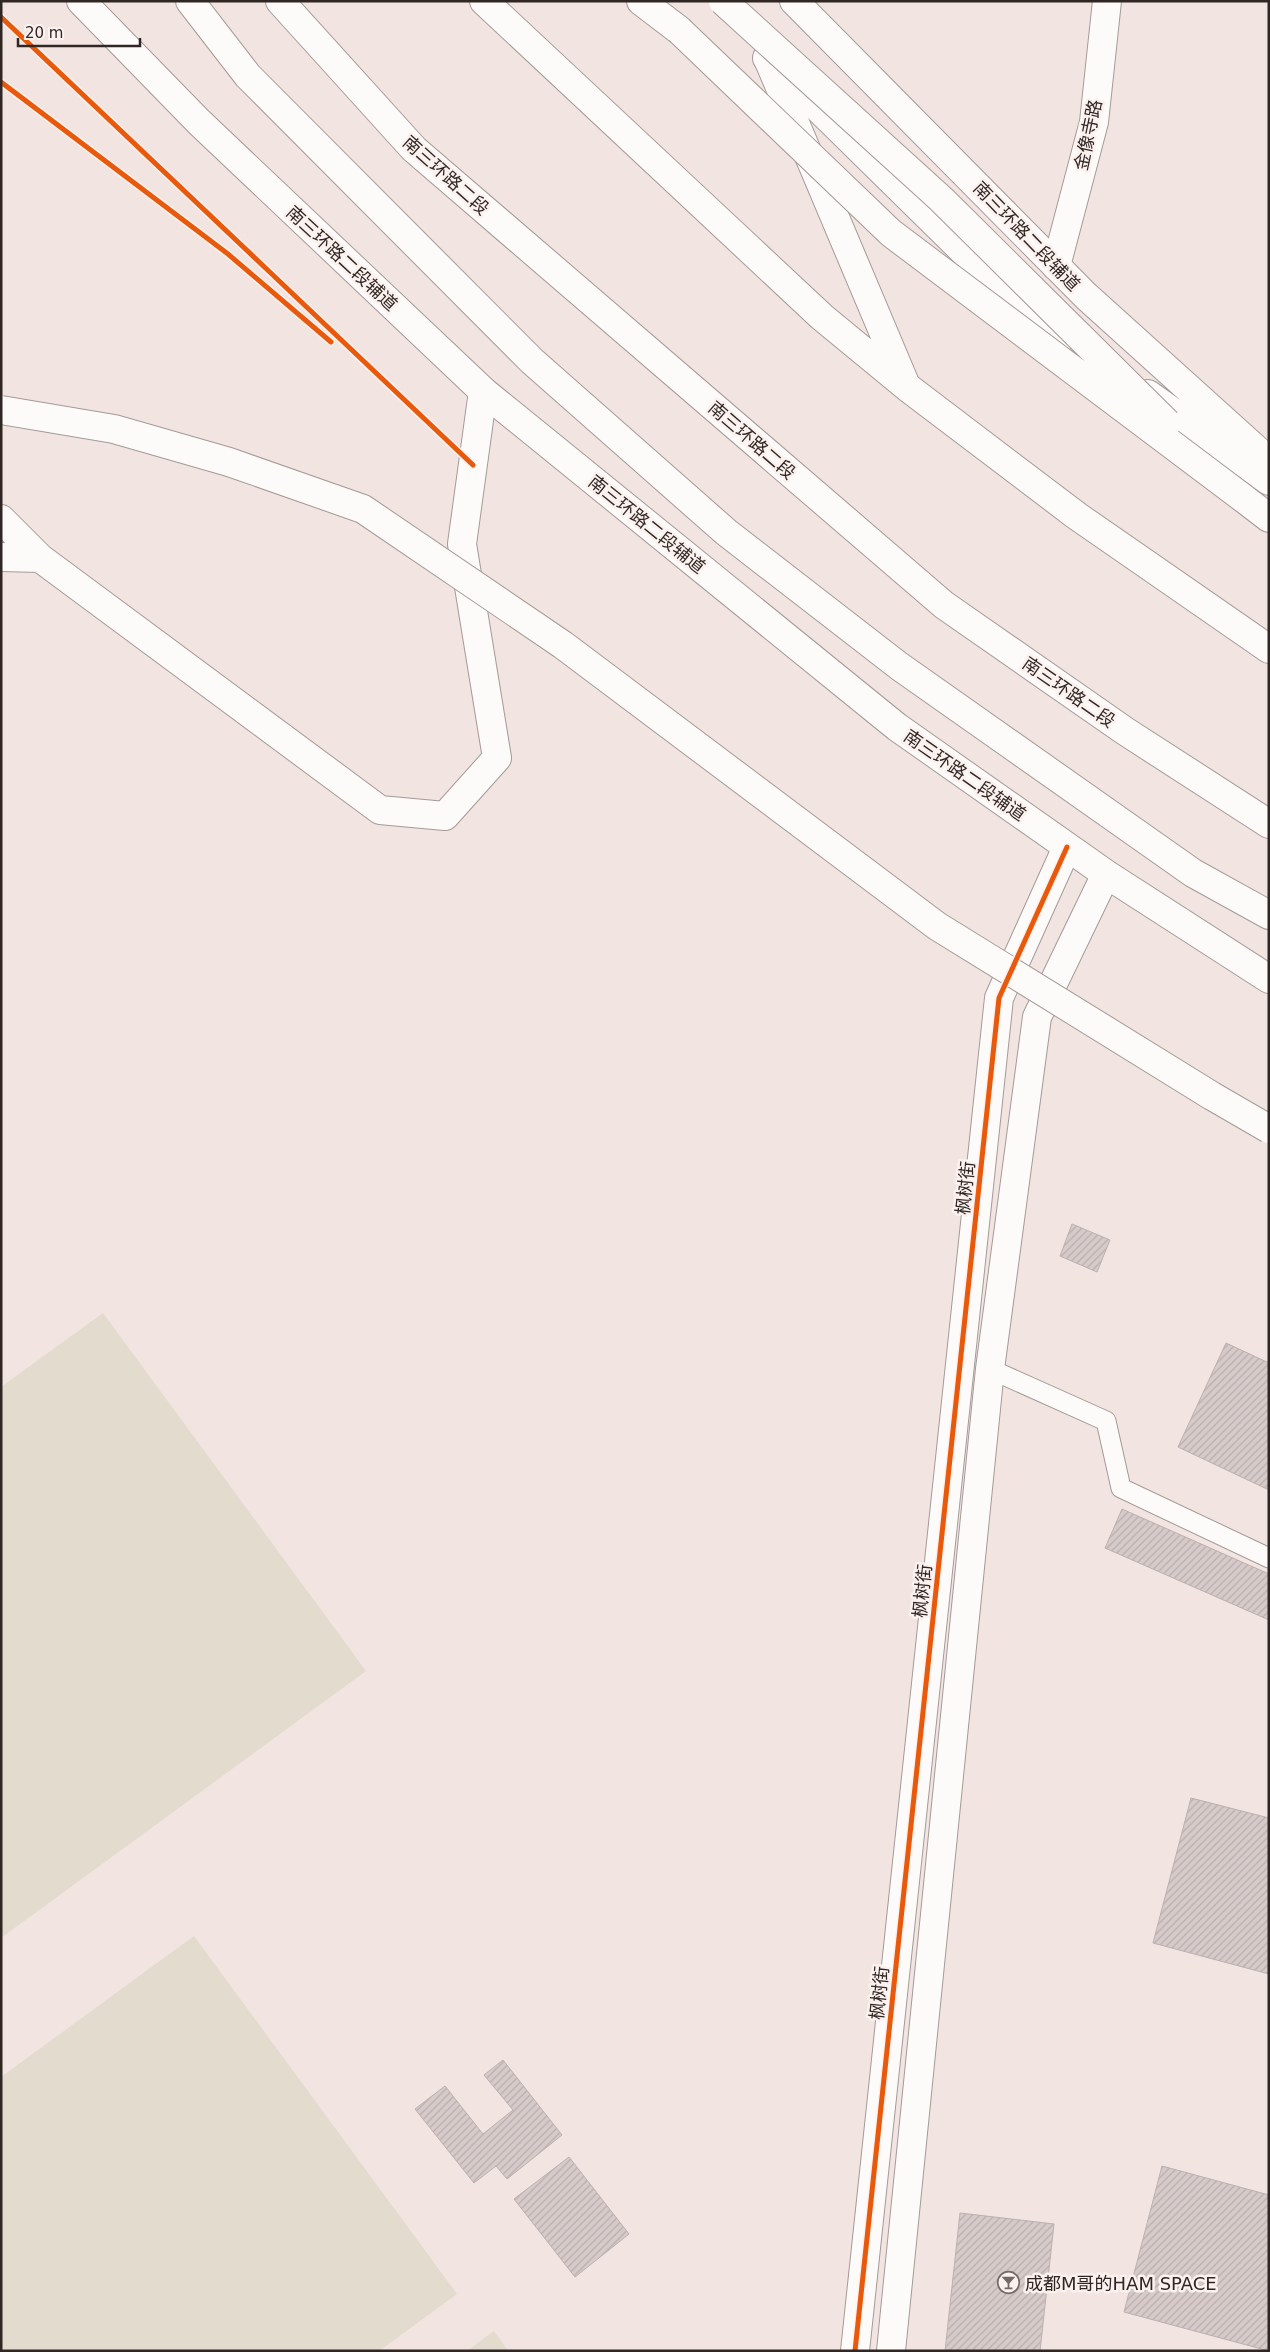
<svg xmlns="http://www.w3.org/2000/svg" width="1270" height="2352" viewBox="0 0 1270 2352" font-family="'DejaVu Sans','Noto Sans SC',sans-serif">
<style>
.pitch{fill:#e3dbce}
.building{fill:url(#building-hatch);stroke:#bbb0b0}
.lines{fill:none;stroke-linecap:round;stroke-linejoin:round}
.lane-casing{stroke:#a49a97;stroke-width:21}
.street-casing{stroke:#a49a97;stroke-width:30}
.secondary-casing{stroke:#a49a97;stroke-width:30}
.highway-casing{stroke:#a49a97;stroke-width:30}
.lane{stroke:#fdfbfa;stroke-width:19}
.street{stroke:#fdfbfa;stroke-width:28}
.secondary{stroke:#fdfbfa;stroke-width:28}
.highway{stroke:#fdfbfa;stroke-width:28}
.highway-bridge-casing{stroke:#a49a97;stroke-width:30;stroke-linecap:butt}
.highway-bridge{stroke:#fdfbfa;stroke-width:28}
.cycleway-casing{stroke:#fbf1ee;stroke-width:8}
.cycleway{stroke:#e8590c;stroke-width:5}
.labels{text-anchor:middle;dominant-baseline:central;stroke-width:5;stroke-linejoin:round;paint-order:stroke}
.street-label{font-size:18px;fill:#302724;stroke:#fbf1ee}
.poi-label{font-size:18px;fill:#302724;stroke:#fbf1ee;text-anchor:start}
</style>
<defs>
<pattern id="building-hatch" width="6" height="6" patternUnits="userSpaceOnUse" patternTransform="scale(1.25)"><rect width="6" height="6" fill="#d7cbca"/><path d="M-1 1l2-2M0 6l6-6M5 7l2-2" fill="none" stroke="#b9aead"/></pattern>
</defs>
<rect width="100%" height="100%" fill="#f2e4e1"/>
<path class="pitch" d="M103,1313L366,1671L1,1938V1387Z
M194,1936L457,2294L379,2351H1V2077Z
M494,2331L508,2351H467Z"/>
<path class="building" d="M1072,1224L1110,1240L1097,1272L1060,1256Z
M1226,1343L1269,1363V1490L1178,1447Z
M1122,1509L1269,1574V1620L1105,1548Z
M1191,1798L1269,1818V1974L1153,1943Z
M503,2060L562,2135L507,2179L496,2166L474,2183L415,2109L445,2086L483,2134L513,2110L484,2075Z
M569,2157L629,2234L575,2277L514,2199Z
M1162,2166L1269,2195V2351L1124,2312Z
M960,2213L1054,2224L1040,2351H945Z"/>
<g class="lines">
<defs>
<path id="lane" d="M990,1369L1106,1421L1121,1488L1269,1558"/>
<path id="street" d="M1056,266L1094,122L1107,1
M1,519L40,558
M1,557L40,558L380,810L445,816L497,758L462,544L483,391"/>
<path id="secondary" d="M81,1L199,122L483,391L897,727L1106,874L1269,979
M794,1L1086,296L1269,461
M767,58L998,285L1067,335
M1148,394L1269,481
M855,2351L999,998L1067,847
M891,2351L990,1369L1037,1017L1106,874"/>
<path id="highway" d="M190,1L248,76L532,361L726,532L899,666L1193,873L1269,915
M280,1L414,149L944,605L1125,731L1269,824
M484,1L822,317L907,387L1077,516L1269,649
M641,1L679,30
M768,59L904,381
M1243,498L1269,518"/>
</defs>
<use href="#lane" class="lane-casing"/>
<use href="#street" class="street-casing"/>
<use href="#secondary" class="secondary-casing"/>
<use href="#highway" class="highway-casing"/>
<use href="#lane" class="lane"/>
<use href="#street" class="street"/>
<use href="#secondary" class="secondary"/>
<use href="#highway" class="highway"/>
<defs>
<path id="highway-bridge" d="M723,1L941,199L1167,423
M679,30L891,233L1243,498
M1,410L114,429L229,462L363,509L563,645L937,926L1212,1096L1269,1129"/>
</defs>
<use href="#highway-bridge" class="highway-bridge-casing"/>
<use href="#highway-bridge" class="highway-bridge"/>
<defs>
<path id="cycleway" d="M1,17L473,465
M1,82L228,254L331,342
M855,2351L999,998L1067,847"/>
</defs>
<use href="#cycleway" class="cycleway-casing"/>
<use href="#cycleway" class="cycleway"/>
</g>
<defs>
<symbol id="bar-ring" viewBox="-11 -11 22 22"><circle r="9.5" fill="#fbf1ee" stroke="#746966" stroke-width="1.5"/><path d="M-6-5H6L.8 .8V4.5H3.5V6h-7V4.5H-.8V.8Z" fill="#746966"/></symbol>
</defs>
<g fill-rule="evenodd">
<use href="#bar-ring" x="996" y="2270" width="25" height="25"/>
</g>
<g class="labels">
<g class="street-label">
<text transform="translate(1088 135) rotate(-78)">金像寺路</text>
<text transform="translate(446 175) rotate(42)">南三环路二段</text>
<text transform="translate(1027 236) rotate(46)">南三环路二段辅道</text>
<text transform="translate(342 258) rotate(43)">南三环路二段辅道</text>
<text transform="translate(752 440) rotate(41)">南三环路二段</text>
<text transform="translate(647 524) rotate(39)">南三环路二段辅道</text>
<text transform="translate(1069 692) rotate(35)">南三环路二段</text>
<text transform="translate(965 775) rotate(35)">南三环路二段辅道</text>
<text transform="translate(965 1188) rotate(-84)">枫树街</text>
<text transform="translate(922 1591) rotate(-84)">枫树街</text>
<text transform="translate(879 1993) rotate(-84)">枫树街</text>
</g>
<g class="poi-label">
<text x="1025" y="2283">成都M哥的HAM SPACE</text>
</g>
</g>
<rect width="1270" height="2352" fill="none" stroke="#302724" stroke-width="5"/>
<path d="M18 38v8h122v-8" fill="none" stroke="#302724" stroke-width="2.5"/>
<text x="25" y="38" font-size="15" fill="#302724" stroke="#fbf1ee" stroke-width="4" paint-order="stroke">20 m</text>
</svg>
